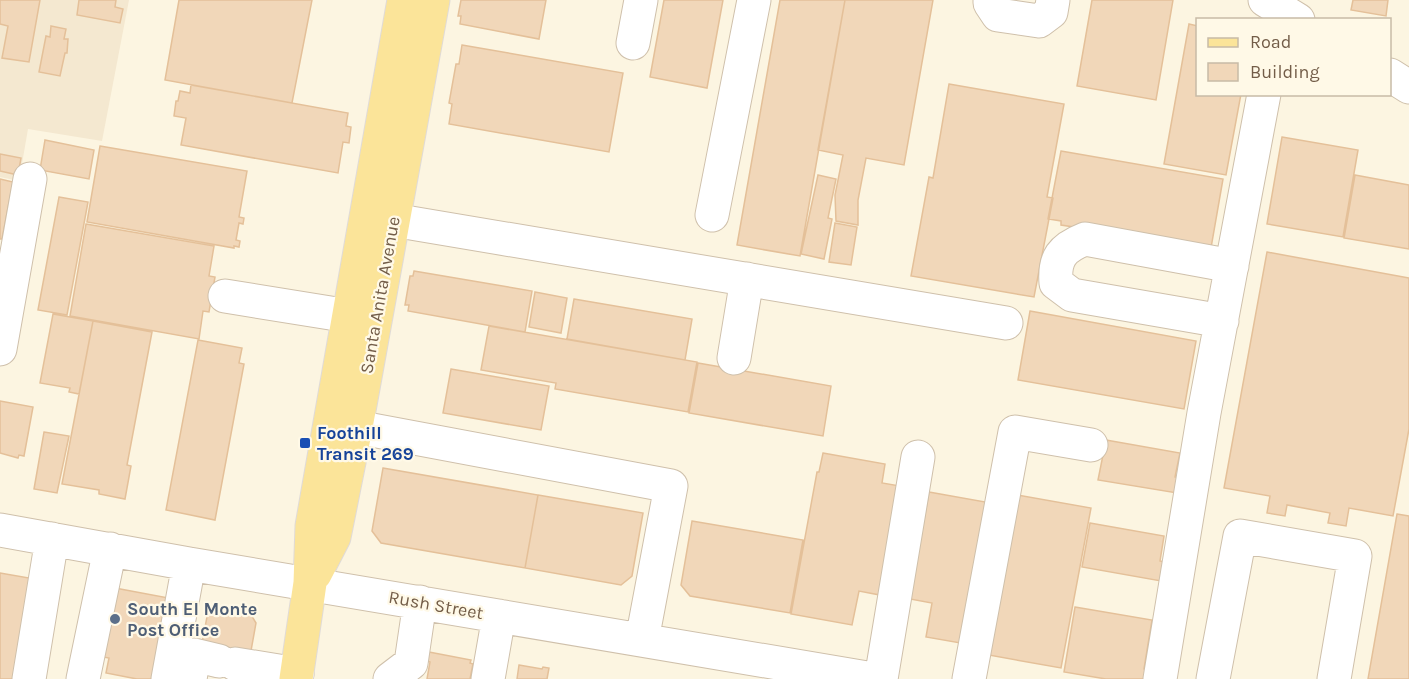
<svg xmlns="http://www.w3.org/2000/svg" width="1409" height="679" viewBox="0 0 1409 679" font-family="Karla,sans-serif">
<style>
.residential{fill:#f4e8d0}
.building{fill:#f1d7b9;stroke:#e4c099;stroke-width:1.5}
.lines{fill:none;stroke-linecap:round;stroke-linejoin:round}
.minor-casing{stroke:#cfc0ab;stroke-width:35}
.major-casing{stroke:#e0dbd7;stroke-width:35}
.minor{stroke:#fff;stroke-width:33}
.major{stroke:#fbe499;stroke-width:33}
.transit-dot{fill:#1a4fb4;stroke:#fff9e7;stroke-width:2}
.service-dot{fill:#5c6f8a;stroke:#fff9e7;stroke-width:2}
.labels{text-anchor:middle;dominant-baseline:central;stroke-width:4.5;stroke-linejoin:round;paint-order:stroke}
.street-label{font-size:18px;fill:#735d48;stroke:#fff9e7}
.transit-label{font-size:18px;font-weight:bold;fill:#164399;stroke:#fff9e7;text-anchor:start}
.service-label{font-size:18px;font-weight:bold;fill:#4e5e75;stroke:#fff9e7;text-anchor:start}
</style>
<rect width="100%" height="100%" fill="#fcf5e1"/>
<path class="residential" d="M0,0H129L102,141L28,129L19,181L0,177Z"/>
<path class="building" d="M0,0H40L29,62L2,58L8,26L0,24Z
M79,0H116L115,7L123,9L120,23L77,15Z
M179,0H312L292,103L165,80Z
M461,0H546L539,39L460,24L461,16H458Z
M664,0H723L707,88L650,77Z
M780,0H845L800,256L737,245Z
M845,0H933L904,165L866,158L858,200V225L836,221L835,195L843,155L818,150Z
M1092,0H1173L1156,100L1077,86Z
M1353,0H1388L1386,16L1351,10Z
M1189,24L1198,26V94H1241L1226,175L1164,164Z
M51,26L66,29L64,39H68L67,53H65L60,76L39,72L46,36L50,37Z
M462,45L623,73L609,152L449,124L452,104L449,103L456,64H459Z
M949,84L1064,104L1047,197L1053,198L1034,297L911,276L929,177L933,178Z
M191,85L348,113L346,126L351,127L349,143L343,142L338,173L181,145L186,118L174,116L176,101H178L180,91L190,93Z
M1282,137L1358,150L1343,237L1267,224Z
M45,140L94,150L89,179L40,170Z
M100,146L247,171L239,217L244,218L243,224L239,223L236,240L240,241L239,247L234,246V248L87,222Z
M1061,151L1223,179L1211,248L1061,225V221L1048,219Z
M0,154L21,158L18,175L0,171Z
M818,175L836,179L828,218L832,219L824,259L801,254Z
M1355,175L1409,185V249L1344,238Z
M0,179L13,182L2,239H0Z
M59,197L88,202L67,315L38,310Z
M835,223L857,227L851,265L829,262Z
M86,224L214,246L209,276L215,277L209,312L203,311L199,339L70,316Z
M1267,252L1409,278V429L1393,516L1349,508L1346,526L1328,523L1330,513L1287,505L1285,516L1267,513L1270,496L1224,488Z
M414,271L532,291L525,332L408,311L409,305H405L410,276H413Z
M535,292L567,298L561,333L529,327Z
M574,299L692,319L685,360L567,339Z
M1030,311L1196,341L1184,409L1018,380Z
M53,314L93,321L79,394L69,392L70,388L40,383Z
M93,321L152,332L127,465L131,466L125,499L99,494V490L62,484Z
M489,326L697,362L688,412L555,389L556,383L481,370Z
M198,340L242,348L239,363L244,364L215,520L166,510Z
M698,363L831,386L823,436L689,413Z
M451,369L549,386L541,430L443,413Z
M0,401L33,407L24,456L19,455L18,458L0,453Z
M44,432L69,436L57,493L34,489Z
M1106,440L1180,453L1175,477L1180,478L1177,493L1098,480Z
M823,453L885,464L882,483L900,486L880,595L859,591L852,625L791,614L817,472H819Z
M383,468L538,495L525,568L381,543L372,531Z
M929,492L991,503L966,644L926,637L932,603L910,599Z
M1012,494L1091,508L1061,668L983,654Z
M538,495L643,513L632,576L621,585L525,568Z
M1397,514L1409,516V679H1368Z
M692,521L803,540L790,613L690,596L681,585Z
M1090,523L1164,536L1160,561L1164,562L1161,581L1082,567Z
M0,573L35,579L18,679H0Z
M115,588L174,599L155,679H137L106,673L109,658L103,657Z
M209,606L250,613L256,623L249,662L200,654Z
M1075,607L1152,620L1144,669L1148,670L1147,679H1106L1064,672Z
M429,652L471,660L470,663L473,664L470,679H427L430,662L427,661Z
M519,665L542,669L543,667L549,668L547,679H517Z"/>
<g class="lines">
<defs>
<path id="minor" d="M990,0V3L998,15L1039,21L1051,12L1053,0
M1265,0L1298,20
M633,43L641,0
M1390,75L1409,87
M712,215L754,0
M393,220L1006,323
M225,296L349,316
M1222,321L1072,295L1056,283C1054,258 1062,248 1085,239L1232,266
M0,349L30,179
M734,358L747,279
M356,427L671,486L642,640
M0,530L189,564L873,679
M235,664L297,674
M29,679L52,539
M83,679L110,549
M168,679L189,564
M190,679L194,655L219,661
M390,679L411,663L420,602
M488,679L499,616
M881,679L918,457
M969,679L1015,432L1091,445
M1160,679L1204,413L1264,94
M1213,679L1240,536L1355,556L1334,679"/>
<path id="major" d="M315,574L334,537L356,427L433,0
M296,679L310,583L312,526L404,0"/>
</defs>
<use href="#minor" class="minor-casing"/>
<use href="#major" class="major-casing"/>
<use href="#minor" class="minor"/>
<use href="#major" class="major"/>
</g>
<rect class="transit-dot" x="299" y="437" width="12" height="12" rx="3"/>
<circle class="service-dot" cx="115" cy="619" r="6"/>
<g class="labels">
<g class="street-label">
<text transform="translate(380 295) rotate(-80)">Santa Anita Avenue</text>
<text transform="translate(436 605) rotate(10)">Rush Street</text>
</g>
<g class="transit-label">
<text x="317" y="433">Foothill<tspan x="317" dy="21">Transit 269</tspan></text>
</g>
<g class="service-label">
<text x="127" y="609">South El Monte<tspan x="127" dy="21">Post Office</tspan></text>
</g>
</g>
<rect x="1196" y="18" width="195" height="78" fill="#fff9e7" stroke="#c7bba7" stroke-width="1.5"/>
<rect x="1208" y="38" width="30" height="9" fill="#fbe499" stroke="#c7bba7" stroke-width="1.5"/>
<text x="1250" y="48" font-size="18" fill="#735d48">Road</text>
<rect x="1208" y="63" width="30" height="18" fill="#f1d7b9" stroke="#c7bba7" stroke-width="1.5"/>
<text x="1250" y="78" font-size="18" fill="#735d48">Building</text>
</svg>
